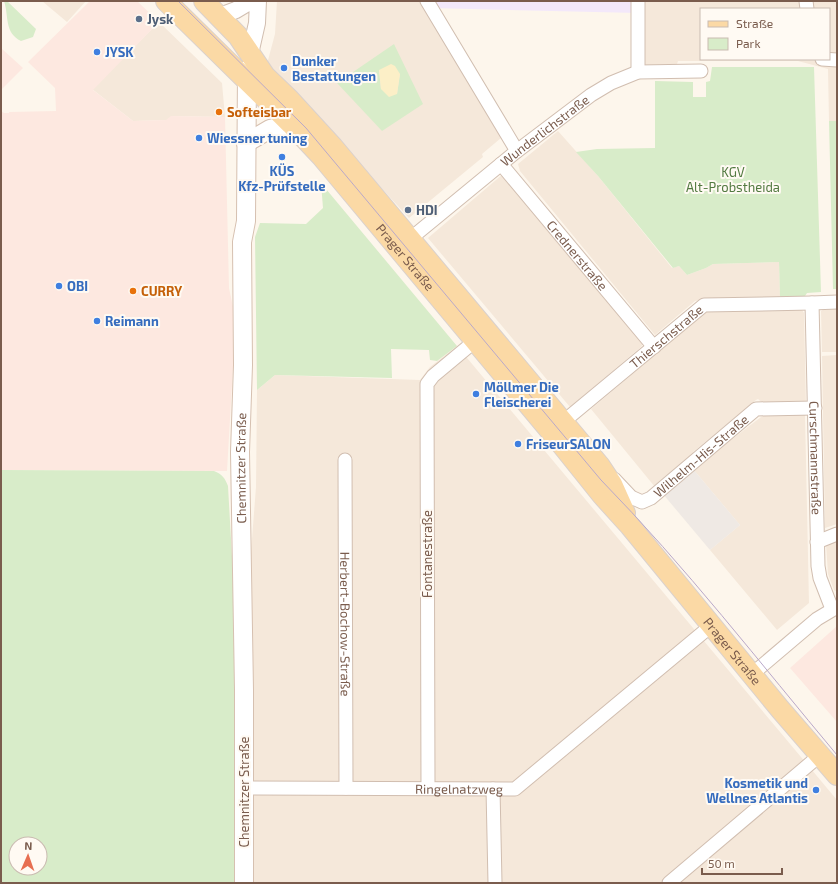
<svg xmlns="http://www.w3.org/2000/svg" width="838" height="884" viewBox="0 0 838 884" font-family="'Exo 2',sans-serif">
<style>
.residential{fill:#f5e8da;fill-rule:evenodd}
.commercial{fill:#fde8e0}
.industrial{fill:#efe9e4}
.education{fill:#f3e8fa}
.green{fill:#d8ecc9;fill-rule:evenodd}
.sand{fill:#fcefc7}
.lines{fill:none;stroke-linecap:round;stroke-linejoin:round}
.minor-casing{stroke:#d1beb0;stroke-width:15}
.tertiary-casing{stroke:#d1beb0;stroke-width:18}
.secondary-casing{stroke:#d6c0b0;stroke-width:20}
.primary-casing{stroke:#dad1cd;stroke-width:22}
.minor{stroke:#fff;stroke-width:13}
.tertiary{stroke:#fff;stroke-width:16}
.secondary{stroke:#fff;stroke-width:18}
.primary{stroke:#fbd9a5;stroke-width:20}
.tram{stroke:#b9a8c9;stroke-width:1}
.service-dot{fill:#5c6f8a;stroke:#fffaf3;stroke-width:1.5}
.shop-dot{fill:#3f7fe0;stroke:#fffaf3;stroke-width:1.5}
.food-dot{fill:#e8710a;stroke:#fffaf3;stroke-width:1.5}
.labels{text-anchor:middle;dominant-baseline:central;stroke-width:4;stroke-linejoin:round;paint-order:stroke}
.service-label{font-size:13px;font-weight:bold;fill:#4e5e75;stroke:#fffaf3;text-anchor:start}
.shop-label{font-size:13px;font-weight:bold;fill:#366cbe;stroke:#fffaf3;text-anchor:start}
.food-label{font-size:13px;font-weight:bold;fill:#c56008;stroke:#fffaf3;text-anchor:start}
.street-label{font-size:13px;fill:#7a5c4d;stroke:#fffaf3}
.park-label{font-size:13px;fill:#537a41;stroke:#fffaf3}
</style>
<rect width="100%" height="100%" fill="#fdf6ec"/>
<path class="residential" d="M42,1H86L67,22Z
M277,1H420L501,138L482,154L483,157L409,218L267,64L275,34Z
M644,1H837V121H829L828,69L798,61H678L677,64L645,65ZM701,9H829V59H701Z
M159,22L222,83L225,117L172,116L167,120L133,121L92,89Z
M558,131L598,176L672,268L679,266L687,275L706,268L713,264L779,262L780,297L714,298L695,301L655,335L520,171L518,164Z
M503,174L643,344L641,347L570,407L428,238Z
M837,309V352H822L821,311L823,310Z
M802,310L804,313L806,406L765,405L758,399L756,400L693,452V455L655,487L591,409L707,311Z
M457,346L837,800V883H248V591L256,487L257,390L275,375L420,380L430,367Z
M837,355V524L825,528L822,356Z
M765,414H805L809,603L777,630L710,550L740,525L693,469Z
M837,540V590L835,591L834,590L828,574L826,544Z"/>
<path class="commercial" d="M90,1H137L159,22L93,90L133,121L166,120L171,116L225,117L229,288L233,307V367L227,471L1,470V111L4,113H9V112L56,111L55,88L28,62Z
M1,48L23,68L1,90Z
M837,626V722L790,668Z"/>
<path class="industrial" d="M693,469L740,525L710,550L663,494Z"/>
<path class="education" d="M427,1H638V13L430,8Z"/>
<path class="green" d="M4,1H7L36,29L33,37L21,41C4,33 9,16 4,1Z
M394,44L423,104L382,131L337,83ZM379,70L400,74L397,94L381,89Z
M712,67H814L821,292L807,293L805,296L780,297L779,262L713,264L706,268L687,275L679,266L673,268L598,176L576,152L597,149L655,148V81L693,82V97H706V82L710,81Z
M829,121H837V289H833Z
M321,183L457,346L437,361L430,360L429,350L391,349L392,378L275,375L257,390L255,237L260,223L306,224L323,208Z
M1,470L214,471C222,474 225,478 228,486L235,610L236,883H1ZM16,844H40V868H16Z"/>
<path class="sand" d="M391,64L395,66L400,74L397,94L389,97L381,89L379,70Z"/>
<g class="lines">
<defs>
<g id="minor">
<path d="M427,1L517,151"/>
<path d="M638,1V72"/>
<path d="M806,1L807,9"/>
<path d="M822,59L837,60"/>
<path id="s1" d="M501,164L654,347"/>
<path id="s2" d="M410,239L517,151L591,95L611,83L638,72L701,71"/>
<path id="s3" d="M812,303L818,566L820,578L832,609"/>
<path id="s4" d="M563,422L704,305L812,303L837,302"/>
<path id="s5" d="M345,460L346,788"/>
<path id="s6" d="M614,479L631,497L642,502L651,498L756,409L815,408"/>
<path d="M817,542L837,534"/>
<path d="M751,675L817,619L837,607"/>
<path id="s7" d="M244,788L515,789L712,625"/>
<path d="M428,788L427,384L433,376L475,341"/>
<path d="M493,789L495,883"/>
<path d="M669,883L819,756"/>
</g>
<path id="tertiary" d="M220,16L236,10L251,1
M250,54L257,23L258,1"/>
<g id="secondary">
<path d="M246,143L270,129L291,124"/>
<path id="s8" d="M244,883V690L240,452L243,365L242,242L246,221L247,70"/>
</g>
<g id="primary">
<path id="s9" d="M166,1L291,124L322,157L562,445L602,495L630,526L780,709L837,775"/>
<path d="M204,1L238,36L265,76L289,99L333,147L600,466L612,484L625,513"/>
</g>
</defs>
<use href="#minor" class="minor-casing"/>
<use href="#tertiary" class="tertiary-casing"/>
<use href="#secondary" class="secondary-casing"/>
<use href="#primary" class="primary-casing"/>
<use href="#minor" class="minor"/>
<use href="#tertiary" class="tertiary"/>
<use href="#secondary" class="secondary"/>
<use href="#primary" class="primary"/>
<path class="tram" d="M178,1L306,128L601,480C685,566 760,663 837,755"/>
</g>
<g class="service-dot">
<circle cx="139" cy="19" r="4"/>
<circle cx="408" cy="210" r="4"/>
</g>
<g class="shop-dot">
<circle cx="97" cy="52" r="4"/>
<circle cx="284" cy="68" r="4"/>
<circle cx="199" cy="138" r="4"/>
<circle cx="282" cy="157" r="4"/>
<circle cx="59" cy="286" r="4"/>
<circle cx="97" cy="321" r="4"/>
<circle cx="476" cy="394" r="4"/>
<circle cx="518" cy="444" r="4"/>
<circle cx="816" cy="790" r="4"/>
</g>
<g class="food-dot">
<circle cx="219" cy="112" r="4"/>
<circle cx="133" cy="291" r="4"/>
</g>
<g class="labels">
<g class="service-label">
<text x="147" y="19">Jysk</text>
<text x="416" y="210">HDI</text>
</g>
<g class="shop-label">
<text x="105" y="52">JYSK</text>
<text x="292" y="61">Dunker<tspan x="292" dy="15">Bestattungen</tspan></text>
<text x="207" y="138">Wiessner tuning</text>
<text x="282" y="171" text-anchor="middle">KÜS<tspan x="282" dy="15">Kfz-Prüfstelle</tspan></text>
<text x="67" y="286">OBI</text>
<text x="105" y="321">Reimann</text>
<text x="484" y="387">Möllmer Die<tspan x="484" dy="15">Fleischerei</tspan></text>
<text x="526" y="444">FriseurSALON</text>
<text x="808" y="783" text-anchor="end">Kosmetik und<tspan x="808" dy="15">Wellnes Atlantis</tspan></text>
</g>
<g class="food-label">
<text x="227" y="112">Softeisbar</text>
<text x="141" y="291">CURRY</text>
</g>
<g class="street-label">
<text stroke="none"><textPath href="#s2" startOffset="173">Wunderlichstraße</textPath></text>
<text stroke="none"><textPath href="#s1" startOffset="119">Crednerstraße</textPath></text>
<text stroke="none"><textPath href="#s9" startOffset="351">Prager Straße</textPath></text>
<text stroke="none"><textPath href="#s4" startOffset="134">Thierschstraße</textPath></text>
<text stroke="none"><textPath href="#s6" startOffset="112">Wilhelm-His-Straße</textPath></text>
<text stroke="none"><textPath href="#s3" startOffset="155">Curschmannstraße</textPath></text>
<text stroke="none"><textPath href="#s8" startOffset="415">Chemnitzer Straße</textPath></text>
<text transform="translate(427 554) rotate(-90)">Fontanestraße</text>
<text stroke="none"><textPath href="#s5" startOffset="164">Herbert-Bochow-Straße</textPath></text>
<text stroke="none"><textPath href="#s9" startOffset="863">Prager Straße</textPath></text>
<text stroke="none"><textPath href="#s7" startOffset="215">Ringelnatzweg</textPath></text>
<text transform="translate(244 792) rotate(-90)">Chemnitzer Straße</text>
</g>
<g class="park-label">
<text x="733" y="172">KGV<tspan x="733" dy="15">Alt-Probstheida</tspan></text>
</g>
</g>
<rect width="838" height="884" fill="none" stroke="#7a5c4d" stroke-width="4"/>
<rect x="700" y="8" width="130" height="52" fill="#fffaf3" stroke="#cabbb1"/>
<rect x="708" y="21" width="20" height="6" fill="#fbd9a5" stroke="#cabbb1"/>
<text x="736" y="28" font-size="12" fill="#7a5c4d">Straße</text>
<rect x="708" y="38" width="20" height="12" fill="#d8ecc9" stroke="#cabbb1"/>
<text x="736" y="48" font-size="12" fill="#7a5c4d">Park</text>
<g transform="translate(28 856) rotate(2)"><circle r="19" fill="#fffaf3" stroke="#cabbb1"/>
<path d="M0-3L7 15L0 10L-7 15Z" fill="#e76f51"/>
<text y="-6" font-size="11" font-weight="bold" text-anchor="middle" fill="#7a5c4d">N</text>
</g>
<path d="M702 868v6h80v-6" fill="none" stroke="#7a5c4d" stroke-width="2"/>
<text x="708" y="868" font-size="12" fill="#7a5c4d" stroke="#fffaf3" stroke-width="3" paint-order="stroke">50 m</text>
</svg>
